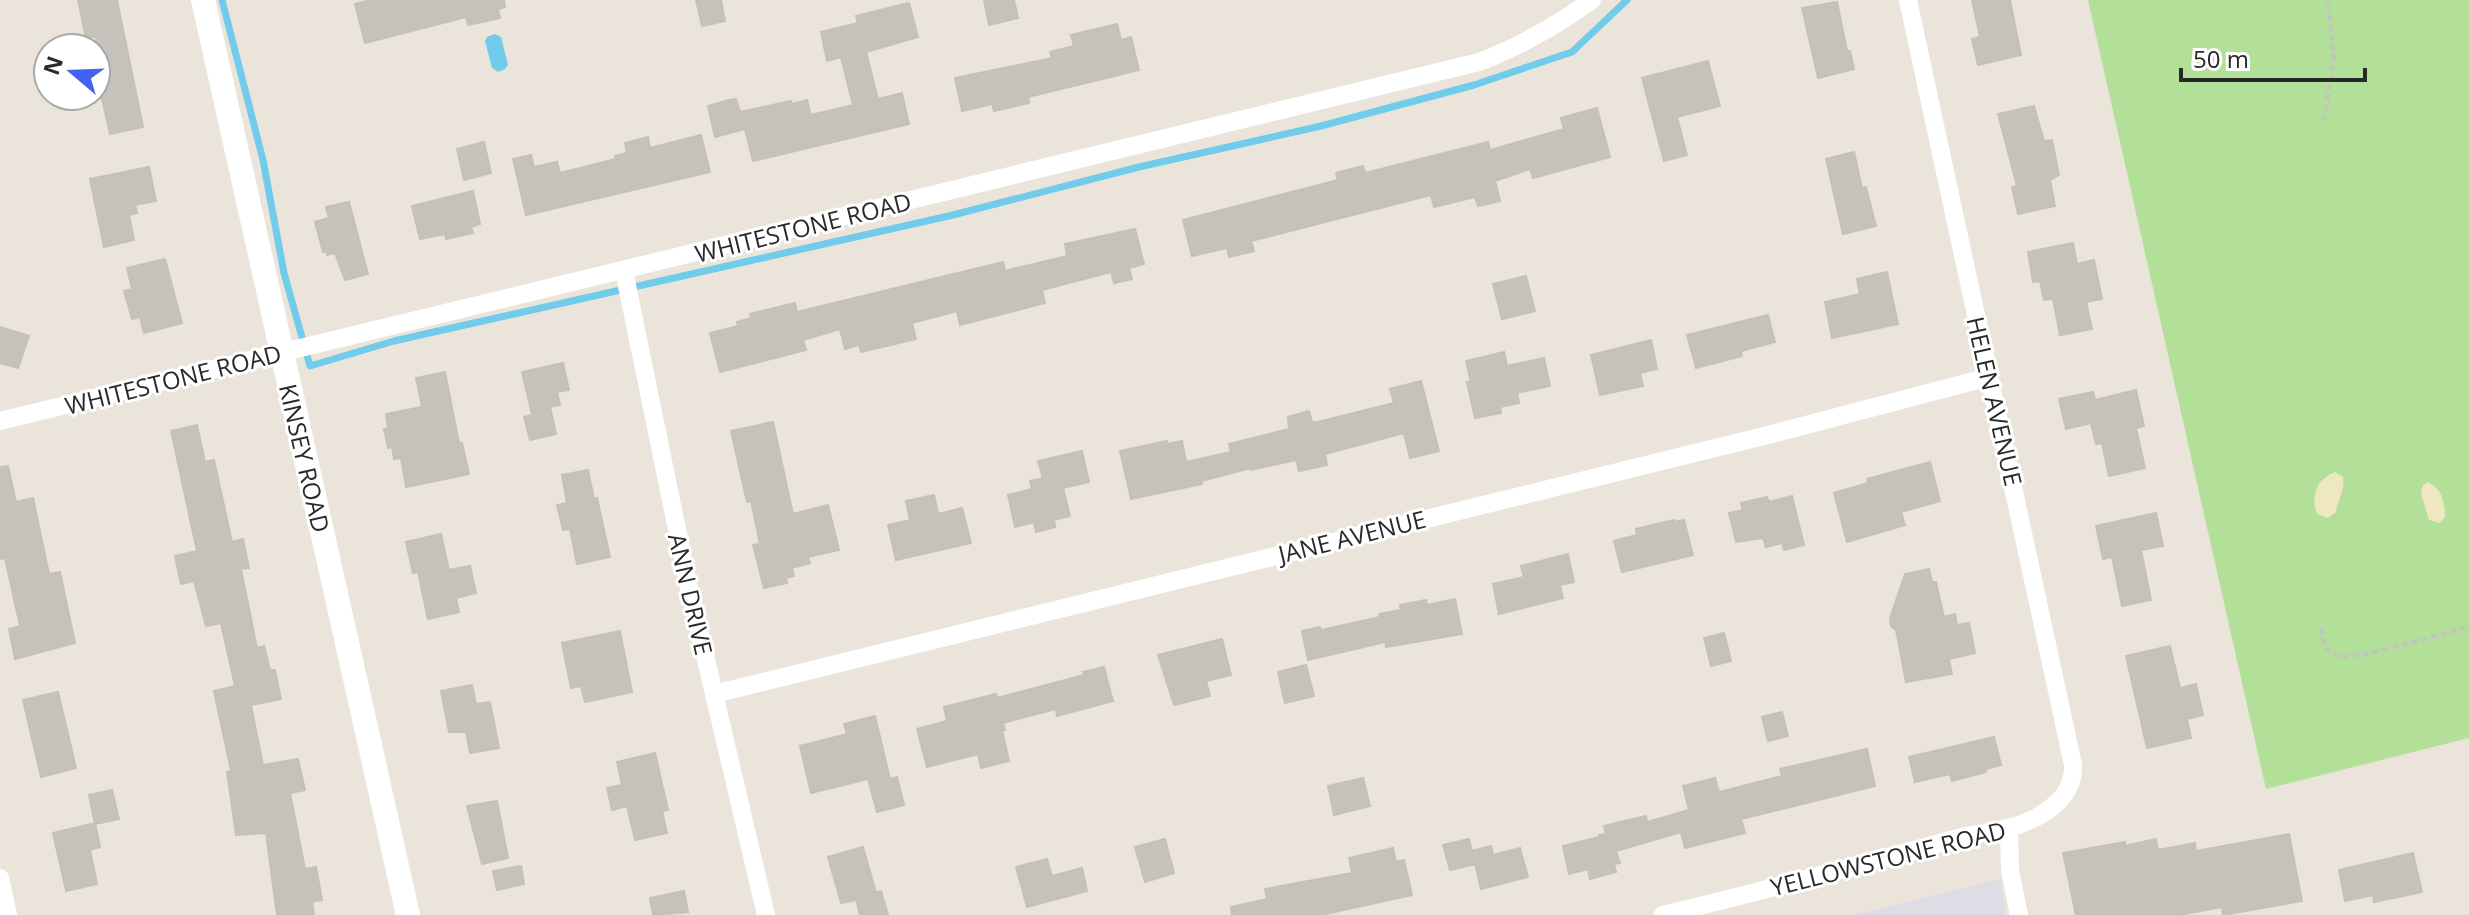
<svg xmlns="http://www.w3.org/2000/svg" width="2469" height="915" viewBox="0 0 2469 915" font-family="'Open Sans',sans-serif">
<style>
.industrial{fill:#dedce4}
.green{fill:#b2e099}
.sand{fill:#efe7bf}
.water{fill:#71cbea}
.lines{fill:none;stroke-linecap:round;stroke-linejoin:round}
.stream{stroke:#71cbea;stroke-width:7}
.building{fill:#c6c1bb;stroke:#c6c0b5;stroke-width:2}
.path{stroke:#c3c3c3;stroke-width:4;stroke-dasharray:6 4;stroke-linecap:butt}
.minor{stroke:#fff;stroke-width:18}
.tertiary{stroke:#fff;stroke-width:24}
.labels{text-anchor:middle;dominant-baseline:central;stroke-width:6;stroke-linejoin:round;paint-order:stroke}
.street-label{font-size:24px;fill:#292929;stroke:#fff}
</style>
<rect width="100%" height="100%" fill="#ebe4db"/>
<path class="industrial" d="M2001,879L2006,915H1853Z"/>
<path class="green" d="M2088,0H2469V738L2266,789Z"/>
<path class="sand" d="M2335,472L2343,477C2345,491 2338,499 2336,512L2328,518L2317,514C2310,496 2317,479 2335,472Z
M2428,482C2442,489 2445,502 2445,517L2440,523L2429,520L2421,493L2423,485Z"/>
<path class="water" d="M495,34L501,37L508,65L505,69L498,72L492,68L485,41L487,37Z"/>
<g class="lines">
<path class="stream" d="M222,0L263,160L284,273L310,366L394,341L953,215L1139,167L1321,126L1474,85L1572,52L1627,0"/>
</g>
<path class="building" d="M78,0H117L143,127L110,134L96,72V36L86,39Z
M371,0H504L505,7L498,9L500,18L468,25L466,17L365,43L355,4Z
M696,0H721L725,21L702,26Z
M984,0H1014L1018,18L989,25Z
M1972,0H2010L2021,55L1978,65L1972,39L1980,37Z
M1837,2L1847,51H1850L1854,69L1818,78L1802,8Z
M909,3L918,37L866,52L878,99L902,93L909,124L753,161L745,129L715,137L708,106L729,100L736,99L740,112L791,101L792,104L807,100L811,115L853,105L841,57L827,61L821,32L858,23L856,16Z
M1117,24L1121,40L1131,37L1139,70L1028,97L1029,103L994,111L992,104L962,111L955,78L1052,58L1050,52L1074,46L1071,35Z
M1708,61L1720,106L1677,117L1687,155L1664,161L1642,78Z
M2034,106L2044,141L2052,140L2059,175L2050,180L2055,206L2018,214L2012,187L2017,186L1998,114Z
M1597,108L1610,157L1533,178L1530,169L1495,181L1500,201L1478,206L1475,197L1434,207L1431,195L1251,241L1254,251L1229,257L1227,248L1192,256L1191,253L1183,220L1338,180L1336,173L1363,166L1365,173L1488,142L1490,150L1564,129L1561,118Z
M701,135L710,172L526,215L513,159L531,155L534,167L557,162L560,173L616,159L615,156L627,153L625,143L648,137L650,148Z
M484,142L491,173L464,180L457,149Z
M1854,152L1862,188L1866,187L1876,226L1843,234L1826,159Z
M149,167L156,201L135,205L137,213L129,215L134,240L104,247L90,179Z
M473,191L480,224L471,227L473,233L446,239L445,234L420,239L412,206Z
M349,202L368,274L345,280L335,253L327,255L326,251L323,252L315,222L329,218L326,207Z
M1135,229L1144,264L1129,268L1132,279L1114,283L1111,272L1042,290L1045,303L960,325L957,311L912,323L916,339L861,352L859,345L845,349L840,329L803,340L806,350L720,372L710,333L738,326L737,322L751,318L750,314L795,303L797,312L1003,262L1005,271L1067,256L1065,244Z
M2073,243L2077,264L2094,260L2102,299L2086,302L2092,329L2060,335L2053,299L2044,300L2040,281L2033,282L2028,252Z
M165,259L182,323L144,333L140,317L132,319L124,291L132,289L127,268Z
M1887,272L1898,324L1832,338L1825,302L1860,294L1857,279Z
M1526,276L1535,311L1502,319L1493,284Z
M1768,315L1775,342L1741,351L1742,356L1696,368L1687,335Z
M0,327L29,336L18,368L0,363Z
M1651,340L1657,369L1640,373L1643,386L1600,395L1591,355Z
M1504,352L1507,366L1544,358L1550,386L1517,393L1519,403L1500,407L1501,413L1475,418L1467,382H1471L1466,361Z
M563,363L569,390L557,392L560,405L550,407L556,434L530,440L524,417L532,415L522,372Z
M445,372L459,443H462L469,474L406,487L401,458L394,459L392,447L388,448L384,429L388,428L386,414L422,407L416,378Z
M1421,381L1439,451L1410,458L1404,433L1325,454L1327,465L1299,471L1296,460L1251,470V468L1201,481L1202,484L1131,499L1120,451L1167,441L1168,444L1182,441L1186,462L1231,452L1229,444L1289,429L1288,417L1309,411L1312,422H1318L1394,403L1390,389Z
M2136,390L2144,426L2136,428L2145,468L2109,476L2102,443L2096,444L2091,423L2066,429L2059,399L2093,392L2095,400Z
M773,422L793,514L828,505L839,550L808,557L810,563L792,568L794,576L786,578L787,583L764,588L753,545L760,544L751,501L747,502L731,431Z
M197,425L205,462L214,460L232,542L243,539L249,568L241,569L257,648L264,646L270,670H275L281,699L251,705L263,765L298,759L305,790L290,793L305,869L316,867L322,900L312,902L314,915H277L266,833L236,835L227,772L231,771L214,691L235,686L221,623L206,626L194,581L181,584L175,556L197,551L171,431Z
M1082,451L1089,482L1063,488L1070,516L1054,520L1055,527L1036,532L1034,522L1015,527L1008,495L1032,489L1030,481L1043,478L1038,461Z
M1930,462L1940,501L1901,512L1905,525L1847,542L1834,493L1868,483L1867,479Z
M8,466L16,502L33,498L49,574L60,572L75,643L15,659L9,629L20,626L5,558L0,559V467Z
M588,470L594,499L597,498L610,557L577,564L570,529L563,530L557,505L567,503L562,475Z
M934,495L938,514L962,508L971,543L896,560L888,525L910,520L906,501Z
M1792,496L1804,545L1784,550L1782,543L1766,547L1763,538L1736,542L1729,513L1743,510L1741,503L1767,497L1769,502Z
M2156,513L2163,546L2141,550L2151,600L2122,606L2112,557L2103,559L2096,526Z
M1674,520V522L1684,520L1693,555L1622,572L1614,541L1637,535L1636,529Z
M441,534L449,570L470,566L476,593L456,598L459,612L428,619L418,572L413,573L406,542Z
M1568,554L1574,582L1560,585L1563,598L1499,614L1493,584L1524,577L1521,566Z
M1929,569L1932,582H1936L1944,617L1955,614L1957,625L1969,623L1975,653L1949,659L1952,674L1906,682L1896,630L1891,626L1890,618L1905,574Z
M1455,599L1462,634L1386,647L1385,642L1308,660L1302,631L1320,627L1321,630L1380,617L1379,614L1401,610L1400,605L1426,600L1427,605Z
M620,631L632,692L585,702L581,686L571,688L562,643Z
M1724,633L1731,661L1711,666L1704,638Z
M1222,639L1231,675L1206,681L1210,696L1174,705L1158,655Z
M2170,646L2180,688L2196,684L2203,715L2187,719L2191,738L2147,748L2126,656Z
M1306,665L1314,696L1285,703L1278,672Z
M1104,667L1113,701L1057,716L1056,709L1003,723L1005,730H1002L1009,761L981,768L978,754L927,767L917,729L947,721L944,707L996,694L997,698L1084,675L1083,672Z
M472,685L476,704L490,702L499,748L470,753L466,732H449L441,691Z
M58,692L76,768L41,777L23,700Z
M1782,712L1788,736L1768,741L1762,717Z
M875,716L890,779L897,777L904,805L877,812L868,779L811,793L800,746L847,734L844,724Z
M1994,737L2001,765L1986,769V772L1952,781L1950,774L1915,782L1909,757Z
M1867,749L1875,786L1741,819L1745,833L1685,848L1681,832L1616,851L1620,863L1614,864L1616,872L1590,879L1588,869L1569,874L1563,846L1599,837V835L1606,834L1604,826L1620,822L1646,816L1647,822L1689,810L1683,786L1715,778L1719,792L1782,776L1780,769Z
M655,753L668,810L662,811L667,833L635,840L627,806L612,810L607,788L622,785L617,762Z
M1363,778L1370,806L1334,815L1328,786Z
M112,790L119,819L95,824L89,795Z
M497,801L508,858L482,864L467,806Z
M95,823L100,847L90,850L97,884L66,891L53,833Z
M2289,834L2302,901L2223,915L2222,907L2179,915H2076L2063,853L2125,842V846L2156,839L2158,850L2195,843L2196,851Z
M1165,839L1174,873L1145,882L1135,847Z
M1469,839L1475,864L1450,870L1443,845Z
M1491,846L1493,855L1520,848L1528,877L1481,889L1472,851Z
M863,847L876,893L881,891L888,915H860L856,900L841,903L828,857Z
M1393,848L1396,862L1404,860L1412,895L1321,915H1232L1231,907L1267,899L1265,889L1352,873L1349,858Z
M2413,853L2422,892L2374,902L2373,895L2345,901L2339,870Z
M1047,859L1052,876L1082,868L1087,891L1027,907L1016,867Z
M521,866L524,884L497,890L493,871Z
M684,891L688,912L653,915L650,898Z"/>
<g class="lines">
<path class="path" d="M2324,120L2334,58L2328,0
M2321,628C2323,639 2324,650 2335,655C2352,663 2442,633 2466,628"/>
<path class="minor" d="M624,271L688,583L766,915
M0,421L1479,62C1521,46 1556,26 1592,0
M714,694L1768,435L1989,377
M2009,828L2010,871L2019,915
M0,878L8,915
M1663,915C1760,891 1858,867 1954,839C1981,832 2012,831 2037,817C2058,805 2074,790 2073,765L1908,0"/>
<path class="tertiary" d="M203,0L408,915"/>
</g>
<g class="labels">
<g class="street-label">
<text transform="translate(803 227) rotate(-14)">WHITESTONE ROAD</text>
<text transform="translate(173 379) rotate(-14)">WHITESTONE ROAD</text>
<text transform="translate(1995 401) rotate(77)">HELEN AVENUE</text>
<text transform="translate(305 458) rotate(77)">KINSEY ROAD</text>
<text transform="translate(1352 536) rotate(-14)">JANE AVENUE</text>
<text transform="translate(691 594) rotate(77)">ANN DRIVE</text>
<text transform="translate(1888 858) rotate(-14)">YELLOWSTONE ROAD</text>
</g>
</g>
<g transform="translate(72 72) rotate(289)"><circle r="38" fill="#ffffff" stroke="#a9a9a9" stroke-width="2"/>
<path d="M0-6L14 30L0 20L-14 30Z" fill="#4063f4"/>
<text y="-12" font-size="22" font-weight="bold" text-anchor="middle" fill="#292929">N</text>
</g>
<path d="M2181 68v12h184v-12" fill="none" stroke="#292929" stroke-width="4"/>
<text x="2193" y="68" font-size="24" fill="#292929" stroke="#ffffff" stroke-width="6" paint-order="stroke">50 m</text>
</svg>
